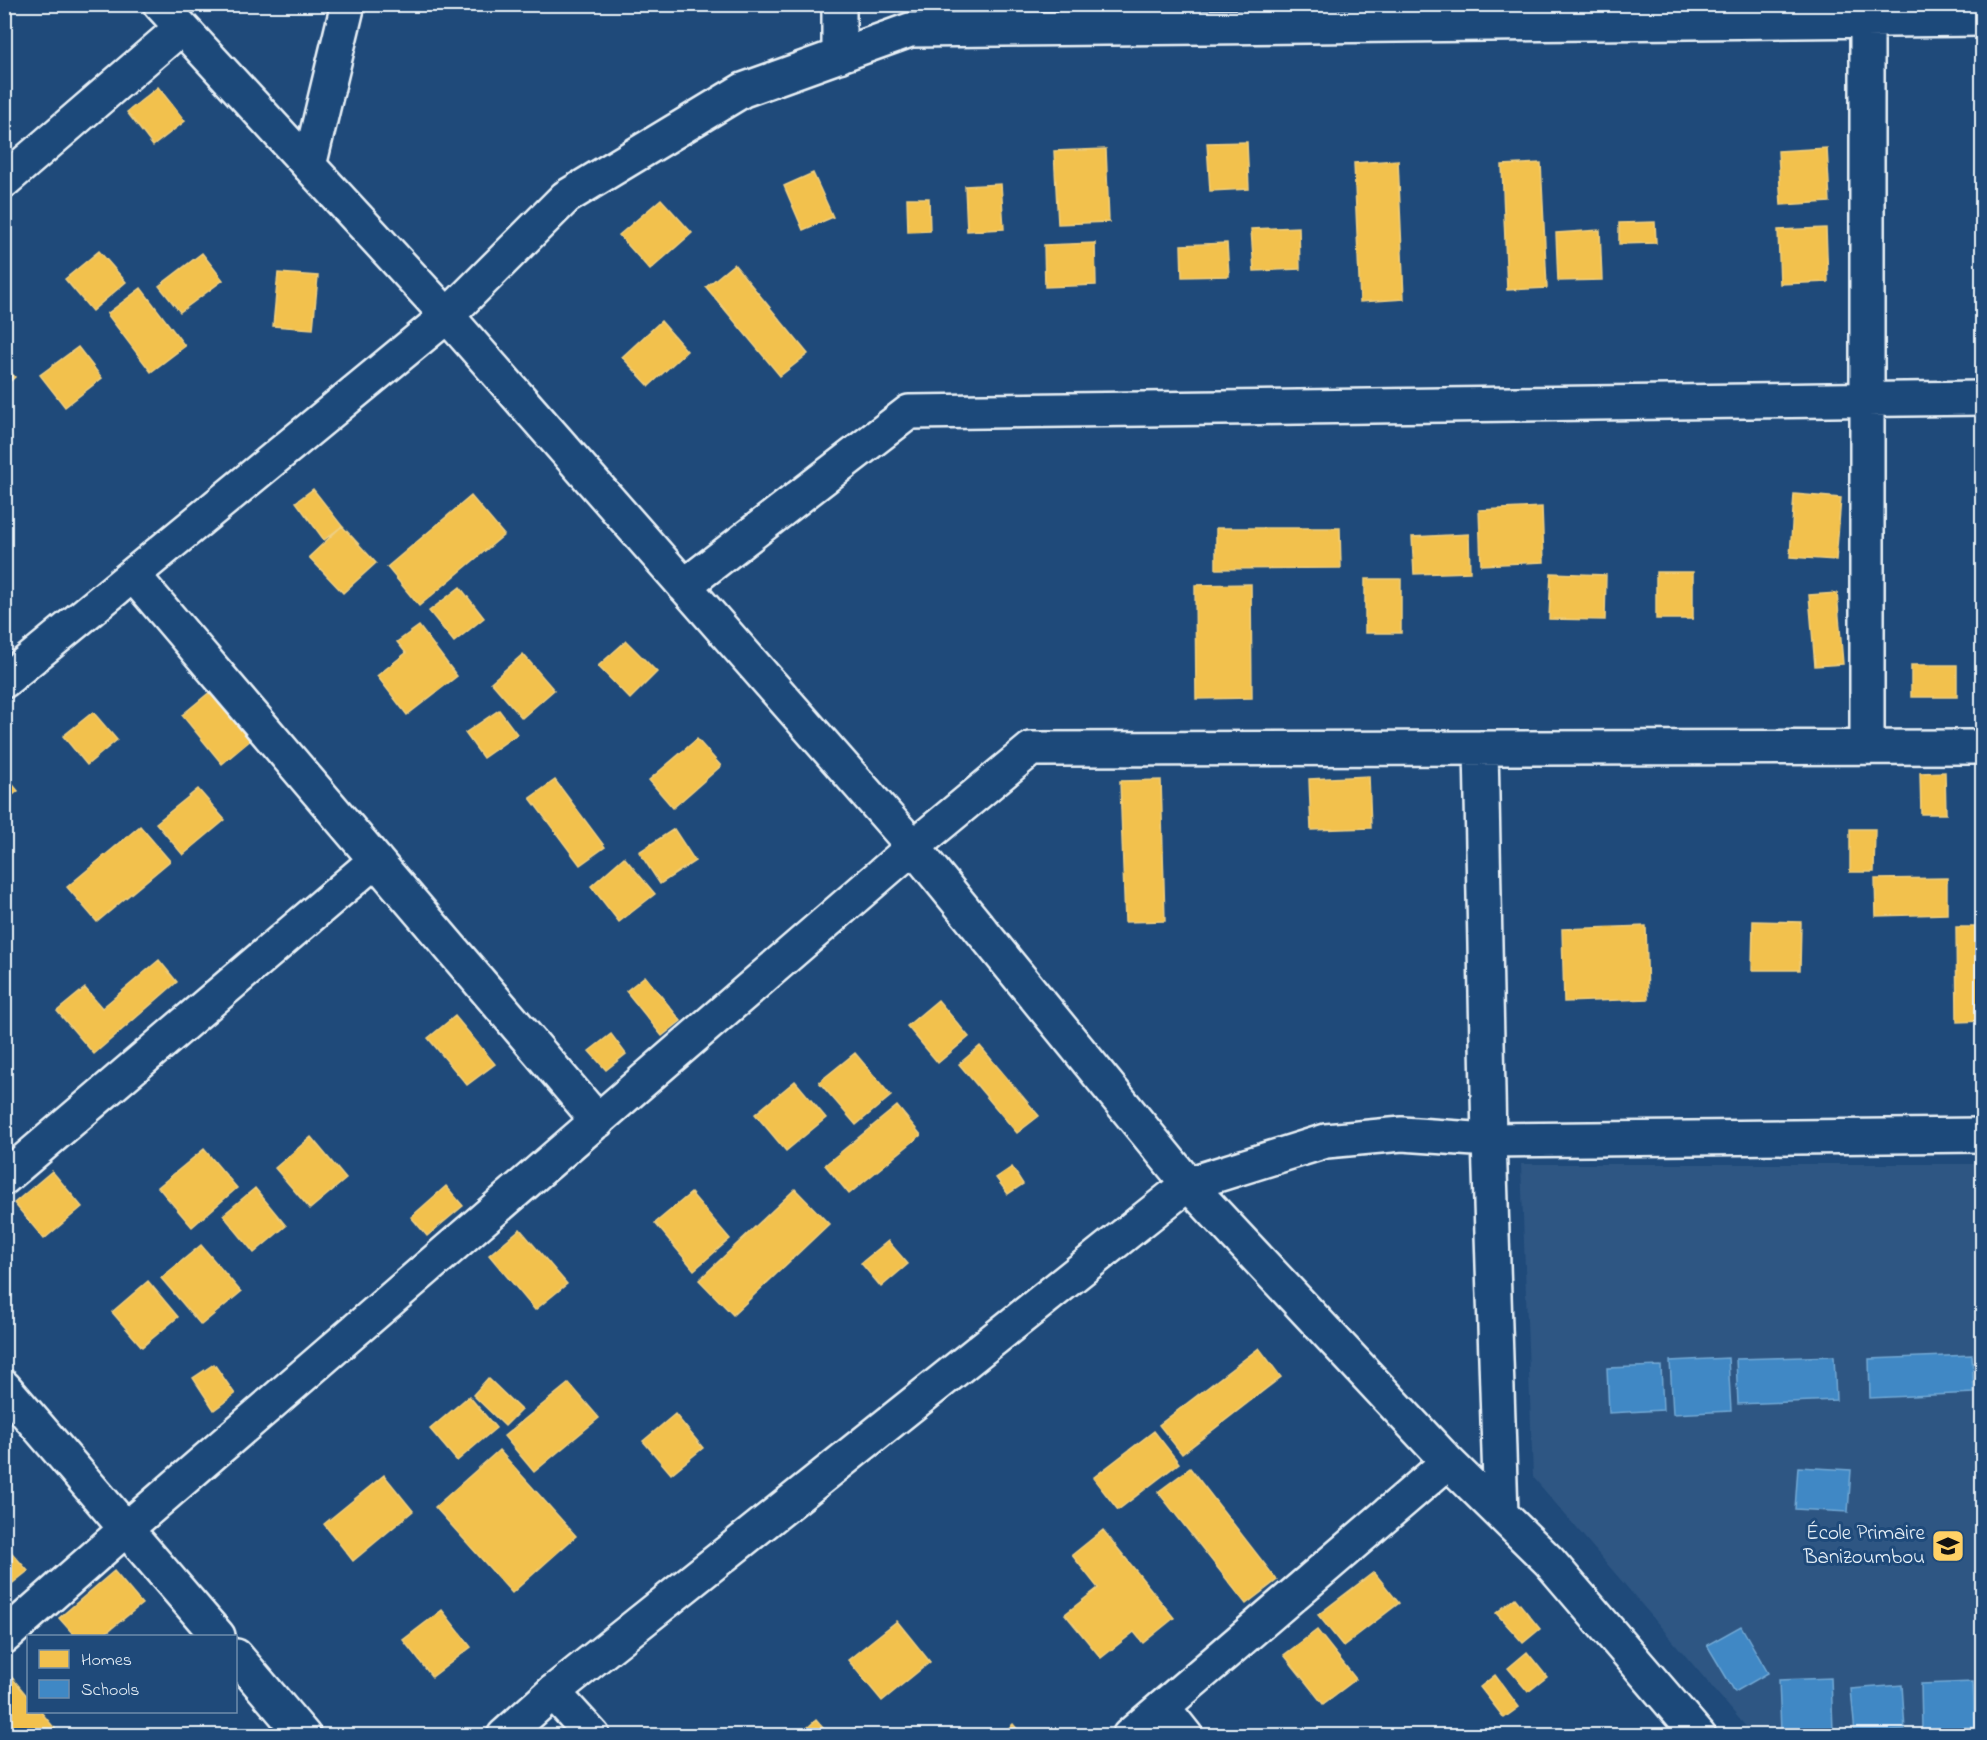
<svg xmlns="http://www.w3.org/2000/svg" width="1987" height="1740" viewBox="0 0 1987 1740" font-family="'Indie Flower',sans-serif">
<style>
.built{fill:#2e5683}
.homes{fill:#f2c14e;stroke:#efcf81;stroke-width:1.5}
.schools{fill:#3f88c5;stroke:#72a8d4;stroke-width:1.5}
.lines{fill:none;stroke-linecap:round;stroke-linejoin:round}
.street-casing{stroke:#e8f1f8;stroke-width:38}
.secondary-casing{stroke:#e8f1f8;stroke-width:38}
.street{stroke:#1f4a7a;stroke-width:33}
.secondary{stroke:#1f4a7a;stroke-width:33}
.labels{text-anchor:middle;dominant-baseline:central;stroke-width:6;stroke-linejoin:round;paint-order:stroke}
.poi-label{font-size:21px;fill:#e8f1f8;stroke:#1f4a7a;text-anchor:end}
</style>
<rect width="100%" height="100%" fill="#1f4a7a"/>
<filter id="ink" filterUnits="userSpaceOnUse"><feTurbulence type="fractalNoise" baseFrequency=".0167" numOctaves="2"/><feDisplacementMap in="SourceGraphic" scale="12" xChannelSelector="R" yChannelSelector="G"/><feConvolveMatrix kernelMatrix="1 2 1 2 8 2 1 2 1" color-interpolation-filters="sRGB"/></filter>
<g filter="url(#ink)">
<path class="built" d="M1521,1164H1982V1735H1753L1533,1477Z"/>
<path class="homes" d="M158,87L185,121L153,146L127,112Z
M1247,142L1249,189L1210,191L1207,143Z
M1827,148L1830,202L1781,205L1778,151Z
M1106,149L1109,222L1058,224L1054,151Z
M1398,160L1404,299L1360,302L1354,163Z
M1541,163L1547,288L1507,290L1502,165Z
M813,173L833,217L803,230L784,186Z
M1001,184L1004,229L967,231L965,186Z
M907,198H929L930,231L908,232Z
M661,199L692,233L650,270L619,235Z
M1655,222L1656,243L1619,244V223Z
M1299,227L1300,269L1254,271L1251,229Z
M1826,228L1828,282L1780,284L1778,230Z
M1600,230L1602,280L1558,281L1556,233Z
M1095,243L1096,285L1045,287L1044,245Z
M1227,243L1229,276L1182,277L1181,245Z
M99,251L126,282L92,311L65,279Z
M202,253L223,280L180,312L159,286Z
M734,264L808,354L780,376L706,287Z
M278,273L318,276L313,329L273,326Z
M141,288L185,346L151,372L107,314Z
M661,321L687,351L649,386L622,357Z
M78,347L102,378L65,407L40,375Z
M4,366L15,377L4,387Z
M313,489L342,526L324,540L296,502Z
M1794,494L1841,498L1836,560L1790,557Z
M471,496L504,535L419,606L387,567Z
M1542,507L1544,562L1481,565L1479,510Z
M342,526L376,563L343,593L309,557Z
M1216,528H1340L1341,568L1216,569Z
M1469,534L1470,572L1414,574L1412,537Z
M1656,572H1693V619H1656Z
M1551,573L1606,575L1605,620L1549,619Z
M1365,579H1401V633H1365Z
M1251,584L1252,698L1196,699L1195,585Z
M460,587L484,618L454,642L429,611Z
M1837,593L1843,664L1815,666L1809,595Z
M419,626L457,676L407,715L377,676L406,653L397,642Z
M626,641L657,672L630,699L598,666Z
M523,654L554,690L522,718L491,682Z
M1911,665H1957V697H1911Z
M211,691L252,739L222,764L182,715Z
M499,710L517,734L483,758L465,733Z
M93,712L117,740L87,765L63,736Z
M697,739L721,766L673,808L649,780Z
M1945,772L1946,814H1921L1920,773Z
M4,774L18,791L4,802Z
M1369,776L1371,828L1311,830L1309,779Z
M555,780L605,847L580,865L530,798Z
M1161,780L1165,921L1125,922L1120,781Z
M198,789L225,820L183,855L156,823Z
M140,826L170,861L97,922L67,887Z
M674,829L695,861L660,884L639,852Z
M1850,829H1875L1874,872H1850Z
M624,857L655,894L619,922L591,886Z
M1947,878V914L1876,916L1875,879Z
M1753,921L1801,922L1800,970H1752Z
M1646,926L1648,999L1564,1002L1562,929Z
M1956,927H1982V1021L1957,1022Z
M159,960L177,982L94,1054L57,1011L85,988L102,1008Z
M645,976L681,1021L662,1036L626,991Z
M938,1000L969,1037L938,1063L907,1026Z
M455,1016L495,1064L467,1085L428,1038Z
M611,1034L626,1054L606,1070L589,1051Z
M980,1046L1039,1116L1017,1133L959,1064Z
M855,1053L891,1096L856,1125L819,1082Z
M795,1081L826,1118L786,1151L755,1114Z
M897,1106L921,1135L849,1194L825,1165Z
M311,1137L346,1179L310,1209L275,1168Z
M204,1149L237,1188L192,1227L158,1187Z
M1012,1167L1023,1184L1008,1194L996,1178Z
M52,1171L82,1207L44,1239L14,1203Z
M446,1186L463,1206L427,1236L411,1217Z
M255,1188L286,1226L254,1253L223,1215Z
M795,1189L829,1224L733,1315L699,1280Z
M691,1193L730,1239L694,1270L655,1223Z
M520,1229L567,1284L535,1310L489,1255Z
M888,1241L908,1264L881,1287L861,1263Z
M201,1245L241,1292L201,1325L161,1278Z
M148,1281L178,1317L142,1347L112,1312Z
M1259,1348L1281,1377L1182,1454L1159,1425Z
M214,1364L235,1394L214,1410L193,1378Z
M488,1378L521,1410L505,1426L473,1395Z
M569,1383L599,1418L534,1472L504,1436Z
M469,1396L496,1428L457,1461L430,1429Z
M675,1414L703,1448L671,1474L643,1441Z
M1154,1431L1179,1463L1118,1510L1093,1478Z
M499,1450L576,1536L512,1593L435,1507Z
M1190,1468L1277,1580L1246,1604L1158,1492Z
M384,1475L413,1511L353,1561L324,1524Z
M1103,1530L1174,1618L1143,1643L1134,1632L1101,1658L1065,1614L1098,1588L1072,1555Z
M4,1544L28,1571L4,1590Z
M114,1571L142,1604L102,1636H75L59,1618Z
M1374,1572L1399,1603L1343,1646L1318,1615Z
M1515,1598L1540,1629L1523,1643L1496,1613Z
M442,1610L471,1647L432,1677L403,1640Z
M897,1621L930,1662L882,1701L848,1660Z
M1317,1630L1356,1679L1323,1704L1284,1655Z
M1527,1652L1547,1677L1528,1692L1508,1668Z
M4,1668L28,1697V1712H41L61,1736H4Z
M1495,1675L1519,1707L1504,1718L1480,1687Z
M816,1720L830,1736H798Z
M1013,1724L1023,1736H1000Z"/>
<path class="schools" d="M1972,1355L1974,1393L1870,1398L1869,1359Z
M1834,1356L1836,1400L1738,1404L1736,1359Z
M1728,1358L1731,1411L1673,1414L1670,1361Z
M1661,1366L1663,1410L1609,1413L1607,1368Z
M1798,1467L1851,1470L1848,1512L1795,1509Z
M1741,1626L1768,1673L1735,1692L1707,1645Z
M1831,1678L1833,1730L1781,1732L1779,1680Z
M1973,1682L1975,1727L1922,1729L1921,1684Z
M1902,1685L1905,1730L1855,1734L1851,1689Z"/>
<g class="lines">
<defs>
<path id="street" d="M160,4L442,310L905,837L1188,1184L1448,1462L1549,1561L1699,1736
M839,4V56
M1867,20V747
M309,166L348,4
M4,181L181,28
M133,575L598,1121
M684,586L909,412L1982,398
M4,681L447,316L566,197L743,90L910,30L1982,19
M1481,748L1489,1140L1501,1514
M4,1178L376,860
M4,1387L218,1636
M4,1637L126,1529L913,847L1031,749L1982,747
M236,1656L304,1736
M553,1692L593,1736
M1163,1707L1186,1736
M1129,1736L1448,1462"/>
<path id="secondary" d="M504,1736L553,1692L1188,1184L1326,1141L1402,1134L1489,1140L1982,1135"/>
</defs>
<use href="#street" class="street-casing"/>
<use href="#secondary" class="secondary-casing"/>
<use href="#street" class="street"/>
<use href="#secondary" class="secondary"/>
</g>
</g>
<defs>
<symbol id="school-square" viewBox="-11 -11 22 22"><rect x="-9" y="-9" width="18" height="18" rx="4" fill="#ffd166" stroke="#1f4a7a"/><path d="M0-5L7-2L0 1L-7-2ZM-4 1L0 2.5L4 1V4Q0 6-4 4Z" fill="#111"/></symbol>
</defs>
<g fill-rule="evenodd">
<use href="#school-square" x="1929" y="1527" width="38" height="38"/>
</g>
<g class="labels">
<g class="poi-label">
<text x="1925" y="1534">École Primaire<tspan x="1925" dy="24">Banizoumbou</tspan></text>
</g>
</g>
<rect width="1987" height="1740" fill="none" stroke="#1f4a7a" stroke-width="24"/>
<rect x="12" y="12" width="1963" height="1716" fill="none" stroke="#e8f1f8" stroke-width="2" filter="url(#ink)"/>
<rect x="27" y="1635" width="210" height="78" fill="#1f4a7a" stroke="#6f8dac" stroke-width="1.5"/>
<rect x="39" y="1650" width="30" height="18" fill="#f2c14e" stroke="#6f8dac" stroke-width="1.5"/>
<text x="81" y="1665" font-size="18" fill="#e8f1f8">Homes</text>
<rect x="39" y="1680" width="30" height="18" fill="#3f88c5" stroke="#6f8dac" stroke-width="1.5"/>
<text x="81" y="1695" font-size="18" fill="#e8f1f8">Schools</text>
</svg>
